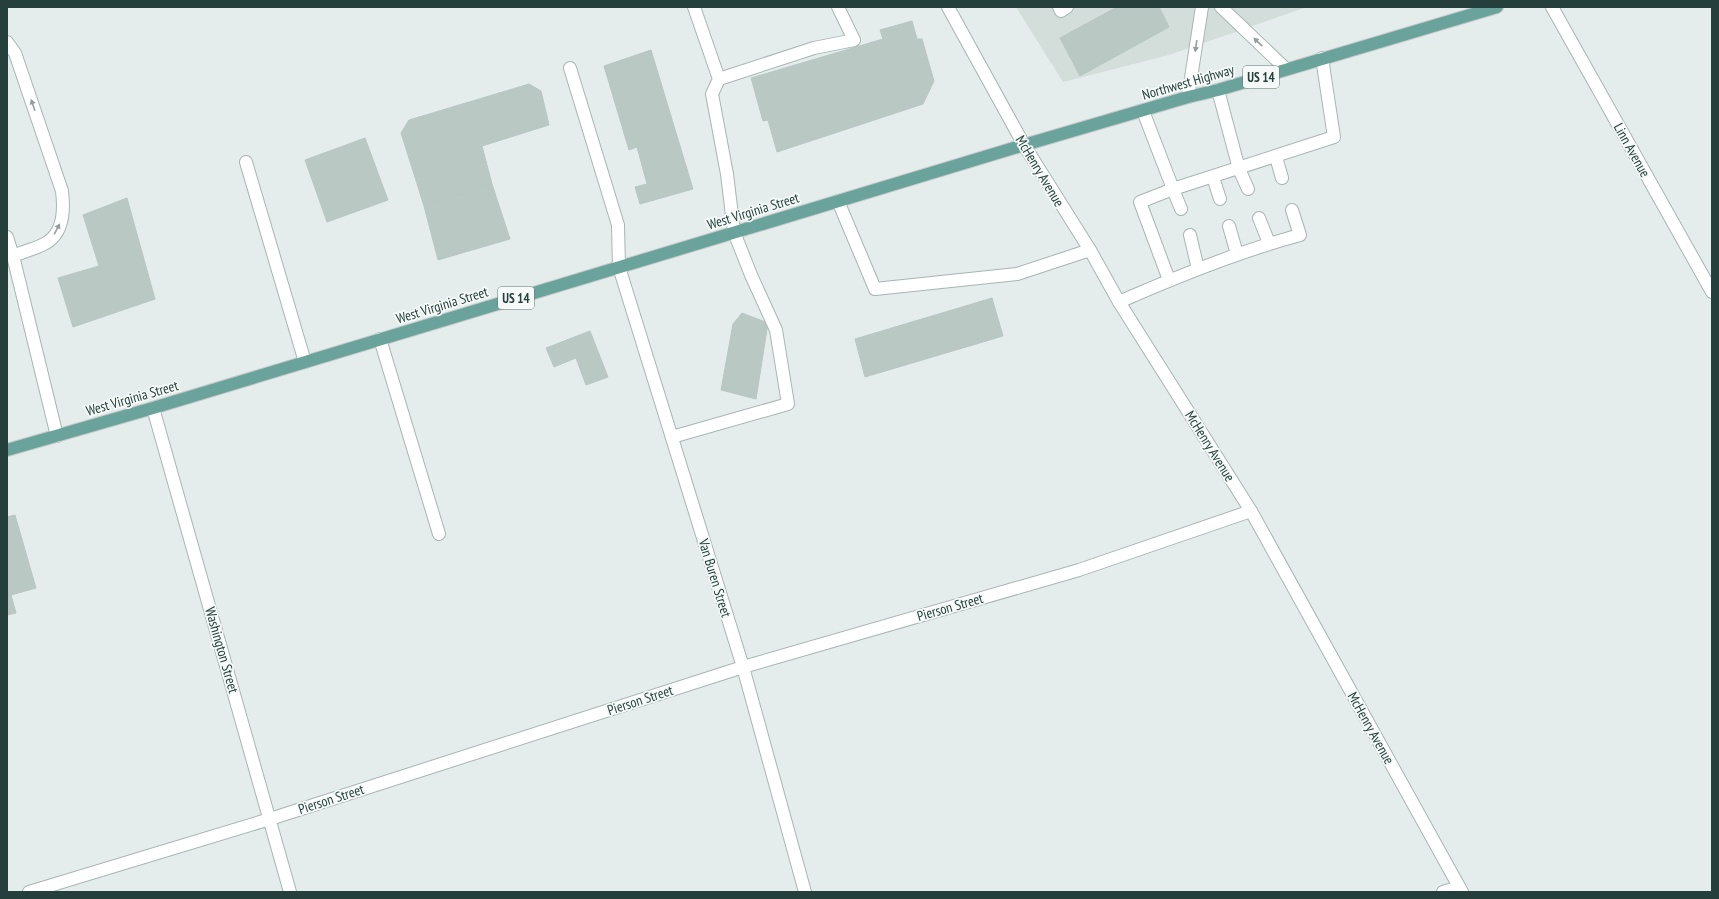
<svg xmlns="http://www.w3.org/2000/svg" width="1719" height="899" viewBox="0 0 1719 899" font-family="'PT Sans Narrow',sans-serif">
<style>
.built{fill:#d3ddda}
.building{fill:#bac8c4;stroke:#b7c7c3}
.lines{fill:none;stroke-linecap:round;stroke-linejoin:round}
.service-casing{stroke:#a7b5b3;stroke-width:14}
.minor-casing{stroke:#a7b5b3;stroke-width:14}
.tertiary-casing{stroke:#a7b5b3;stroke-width:14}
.primary-casing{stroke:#c2c9c8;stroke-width:14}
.service{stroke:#fff;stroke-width:12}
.minor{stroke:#fff;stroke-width:12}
.tertiary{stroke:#fff;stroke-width:12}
.primary{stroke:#6aa29c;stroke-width:12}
.oneway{fill:#929f9e}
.labels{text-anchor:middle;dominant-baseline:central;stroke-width:3.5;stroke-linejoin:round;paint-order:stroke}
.shield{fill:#f5faf8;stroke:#637774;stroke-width:1}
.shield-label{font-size:13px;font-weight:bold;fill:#243f3c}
.street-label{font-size:14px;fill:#243f3c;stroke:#f5faf8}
</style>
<rect width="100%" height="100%" fill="#e4edeb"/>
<path class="built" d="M1016,7H1307L1169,55L1063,82Z"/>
<path class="building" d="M1117,7H1159L1169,27L1080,76L1060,38Z
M912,21L917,39H922L934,81L923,104L777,152L768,120L763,121L751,78L883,39L880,30Z
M651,50L693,189L640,204L635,187L647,184L637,147L629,150L604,66Z
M529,84L541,91L549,125L482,146L492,184L424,206L401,133L409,120Z
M365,138L388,200L327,222L305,160Z
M492,184L510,239L438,260L424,206Z
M127,198L155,299L73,327L58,278L99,266L83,215Z
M992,298L1003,336L865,377L855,339Z
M742,313L768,323L756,399L721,390L733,324Z
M590,331L608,377L586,385L576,358L554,367L546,348Z
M15,515L36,588L11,595L16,613L7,615V517Z"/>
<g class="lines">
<defs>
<path id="service" d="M1059,7L1061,11L1067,7
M1221,7L1286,69
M7,42L15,53L62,191C64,207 64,230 49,241C40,248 24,251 13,256
M570,68L618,225L619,267
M719,79L814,48L854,40L838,7
M1218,90L1239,169L1248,189
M1188,97L1202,7
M1143,111L1173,189L1334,137L1322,58
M1276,157L1282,178
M246,162L305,362
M1213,177L1220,199
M838,201L875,289L1017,274L1090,250
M1259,218L1269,243
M1229,226L1237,254
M1190,235L1198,269
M7,237L13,256L57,436
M1169,280L1140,202L1173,189L1181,209
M1119,302C1178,276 1237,252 1300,235L1292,210
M380,339L439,534
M672,437L788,404L776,330L751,275L734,232L727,174L712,94L719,79L694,7"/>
<path id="minor" d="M1552,7L1712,292
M619,267L743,667L805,892
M153,408L290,892
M29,892L270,819L743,667L1079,570L1251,511
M1443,892L1459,887"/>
<path id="tertiary" d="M948,7L1024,145L1090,250L1119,302L1251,511L1462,892"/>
<path id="primary" d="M7,450L153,408L1024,145L1188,97L1218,90L1497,7"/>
</defs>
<use href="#service" class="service-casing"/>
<use href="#minor" class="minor-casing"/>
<use href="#tertiary" class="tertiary-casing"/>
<use href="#primary" class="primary-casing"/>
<use href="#service" class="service"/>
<use href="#minor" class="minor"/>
<use href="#tertiary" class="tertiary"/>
<use href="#primary" class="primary"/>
</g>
<defs><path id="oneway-solid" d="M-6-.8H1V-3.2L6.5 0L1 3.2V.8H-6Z"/></defs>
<g class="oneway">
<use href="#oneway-solid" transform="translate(1258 42) rotate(-137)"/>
<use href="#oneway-solid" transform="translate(1196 46) rotate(98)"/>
<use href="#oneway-solid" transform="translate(33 105) rotate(-109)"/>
<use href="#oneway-solid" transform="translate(57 229) rotate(-62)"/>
</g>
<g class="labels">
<g class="shield">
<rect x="1243" y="66" width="36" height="22" rx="3"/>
<rect x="498" y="287" width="36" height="22" rx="3"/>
</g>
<g class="shield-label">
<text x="1261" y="77">US 14</text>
<text x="516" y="298">US 14</text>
</g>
<g class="street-label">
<text transform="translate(1188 82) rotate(-16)">Northwest Highway</text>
<text transform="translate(1632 150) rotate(61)">Linn Avenue</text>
<text transform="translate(1040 171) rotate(59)">McHenry Avenue</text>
<text transform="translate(753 211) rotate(-17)">West Virginia Street</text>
<text transform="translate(442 305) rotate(-17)">West Virginia Street</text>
<text transform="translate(132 398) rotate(-16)">West Virginia Street</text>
<text transform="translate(1210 446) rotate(58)">McHenry Avenue</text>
<text transform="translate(715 578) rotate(73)">Van Buren Street</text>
<text transform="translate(950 607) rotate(-16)">Pierson Street</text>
<text transform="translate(222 650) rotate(74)">Washington Street</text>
<text transform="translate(640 700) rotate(-18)">Pierson Street</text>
<text transform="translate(1371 728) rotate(61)">McHenry Avenue</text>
<text transform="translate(331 799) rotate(-18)">Pierson Street</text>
</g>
</g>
<rect width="1719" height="899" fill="none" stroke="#243f3c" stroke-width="16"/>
</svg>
